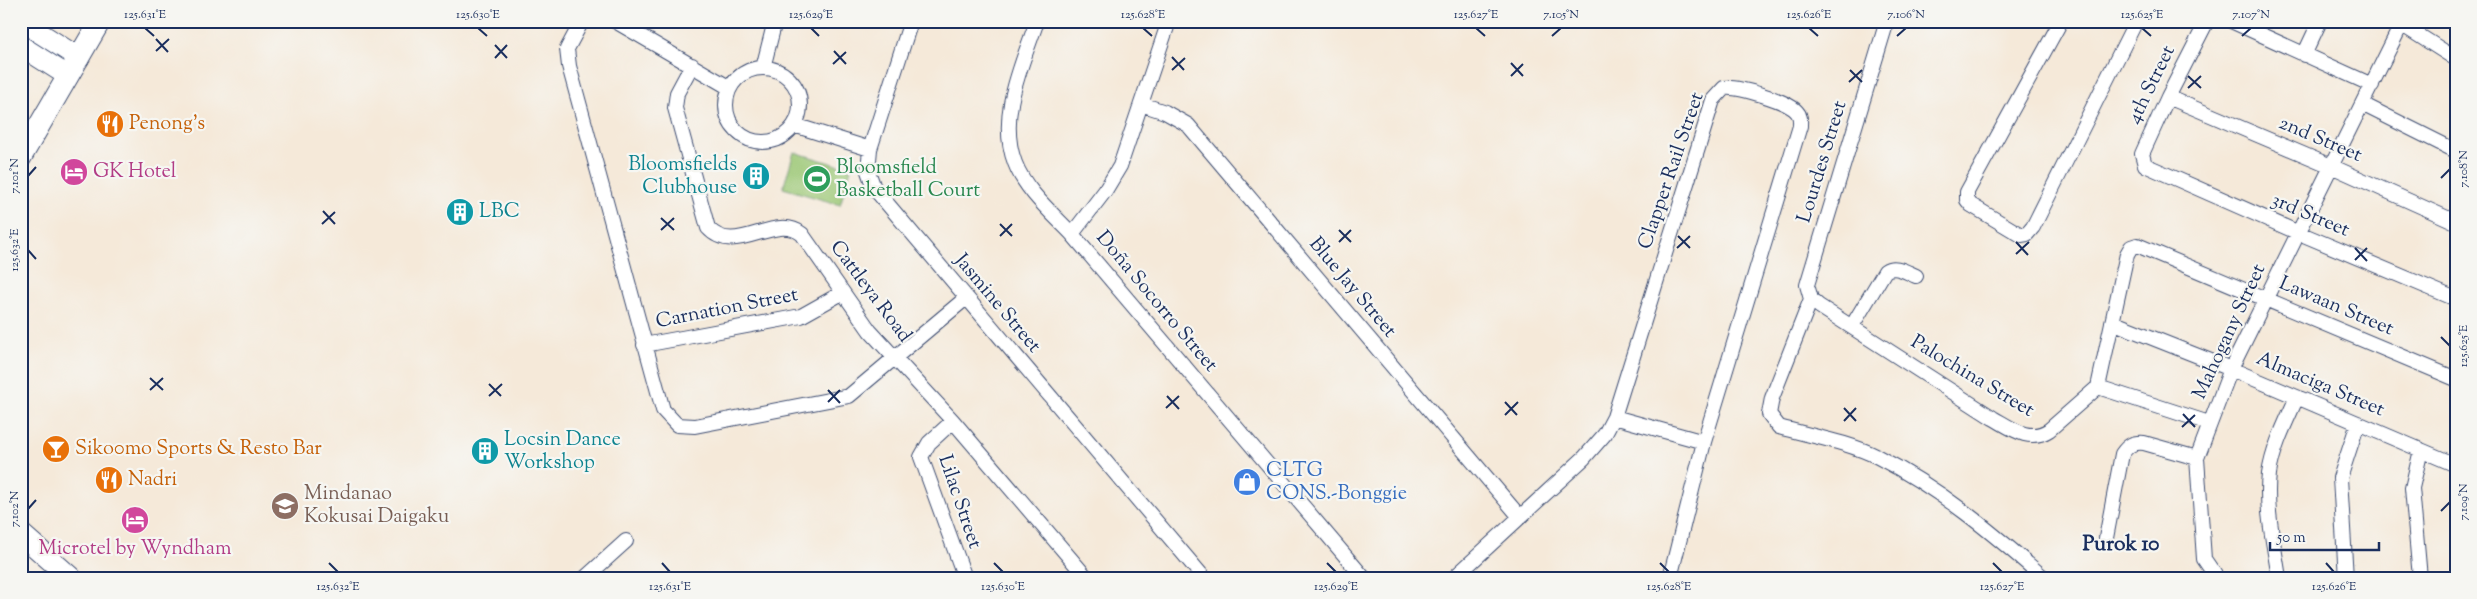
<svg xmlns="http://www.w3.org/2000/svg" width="2477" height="599" viewBox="0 0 2477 599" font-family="'Sorts Mill Goudy',serif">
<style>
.green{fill:#9bc774;stroke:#5b7b69}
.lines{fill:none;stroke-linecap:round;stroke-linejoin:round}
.street-casing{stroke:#3c4b70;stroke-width:16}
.secondary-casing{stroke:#3c4b70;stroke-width:22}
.primary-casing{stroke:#3c4b70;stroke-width:23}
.street{stroke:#fff;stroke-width:14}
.secondary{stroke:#fff;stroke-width:20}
.primary{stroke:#fff;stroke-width:21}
.ticks{fill:none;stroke:#1b2f5e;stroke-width:2}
.labels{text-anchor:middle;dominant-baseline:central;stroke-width:4.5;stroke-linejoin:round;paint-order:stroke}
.street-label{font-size:20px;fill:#1b2f5e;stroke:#f6f6f2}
.food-label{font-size:20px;fill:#c56008;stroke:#f6f6f2;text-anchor:start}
.culture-label{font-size:20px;fill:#0d838f;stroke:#f6f6f2;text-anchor:start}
.leisure-label{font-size:20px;fill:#27864d;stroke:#f6f6f2;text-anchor:start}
.hotel-label{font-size:20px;fill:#b23c85;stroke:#f6f6f2;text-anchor:start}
.shop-label{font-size:20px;fill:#366cbe;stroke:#f6f6f2;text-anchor:start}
.education-label{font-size:20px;fill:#785e54;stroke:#f6f6f2;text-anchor:start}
.neighbourhood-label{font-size:21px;font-weight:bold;fill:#1b2f5e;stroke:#f6f6f2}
.neatline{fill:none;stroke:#1b2f5e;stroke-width:2}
.ticks-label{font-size:12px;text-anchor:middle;fill:#1b2f5e}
</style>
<rect width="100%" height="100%" fill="#f6f6f2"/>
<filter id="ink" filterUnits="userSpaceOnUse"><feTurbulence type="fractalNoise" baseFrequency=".02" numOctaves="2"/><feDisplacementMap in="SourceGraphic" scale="10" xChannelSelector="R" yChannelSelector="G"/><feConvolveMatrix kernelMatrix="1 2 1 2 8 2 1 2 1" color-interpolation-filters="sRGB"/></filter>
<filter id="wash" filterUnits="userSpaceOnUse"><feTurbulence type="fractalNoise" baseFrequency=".0096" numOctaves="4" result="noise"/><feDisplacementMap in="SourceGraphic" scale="20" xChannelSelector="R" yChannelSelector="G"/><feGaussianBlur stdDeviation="1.12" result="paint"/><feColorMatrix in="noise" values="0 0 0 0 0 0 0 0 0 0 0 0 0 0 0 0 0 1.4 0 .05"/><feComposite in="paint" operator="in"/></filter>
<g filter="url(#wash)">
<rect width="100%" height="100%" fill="#f5e9d9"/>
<path class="green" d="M794,152L851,169L840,205L783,188Z"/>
</g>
<g filter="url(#ink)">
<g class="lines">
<defs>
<path id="street" d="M582,21L567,49L569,66L663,410L677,425L695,426L849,396L966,298
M615,21L730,88
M911,21L870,149L868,171L874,188L1204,578
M1037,21C1022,65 997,116 1015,163C1025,190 1052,213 1072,234L1364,578
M1887,21L1807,285L1811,299L1819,306L1993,418C2011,428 2029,443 2049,430L2098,387
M2061,21L1967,192V200L1971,205L2021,235L2027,234L2033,227L2136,21
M2207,21L2168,97L2142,154L2145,165L2299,233L2456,299
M2231,21L2372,85
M2401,24L2456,59
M2304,55L2320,21
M692,65L677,93L675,108L708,228C735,258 774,212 802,234L870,331L953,421L1087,578
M763,68L775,21
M726 105a37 37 0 1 1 74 0a37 37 0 1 1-74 0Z
M2168,97L2331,166L2456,222
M1141,104L1165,112L1188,125L1520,517
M2362,104L2456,151
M794,125L870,149
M1072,234L1105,191L1120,166L1169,21
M1811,299L1772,398L1769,414L1779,427C1811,436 1848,442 1878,457C1939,488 1993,533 2044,578
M2112,322L2231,369L2456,465
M1852,326L1885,271C1895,264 1906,272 1916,276
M644,345L801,316L842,293
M2098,387L2127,254L2131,247L2137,245L2456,379
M2098,387L2209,423
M1614,417L1704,442
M953,421L929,443L921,457L965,578
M2106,538L2122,454C2128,445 2133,442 2144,443L2197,458
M585,578L626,541
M1454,578L1584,458L1605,434L1614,417L1713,100L1724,88C1737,86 1789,101 1797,112C1801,116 1800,121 1800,126L1704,442L1670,578
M2217,578L2204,559L2197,458L2231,369L2403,21
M2279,578C2274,544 2265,508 2269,474C2273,447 2286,422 2297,397
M2346,578L2340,478L2358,423
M2420,578L2412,488L2421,450"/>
<path id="secondary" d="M21,21L79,58
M21,46L68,76"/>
<path id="primary" d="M21,157L100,21
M21,534L71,578"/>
</defs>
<use href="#street" class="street-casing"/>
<use href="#secondary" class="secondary-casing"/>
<use href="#primary" class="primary-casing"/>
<use href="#street" class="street"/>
<use href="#secondary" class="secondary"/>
<use href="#primary" class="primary"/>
</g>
</g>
<path class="ticks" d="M145,28L154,36M478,28L487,36M811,28L819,36M1143,28L1152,36M1476,28L1485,36M1809,28L1818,36M2142,28L2151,36M1552,36L1561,28M1897,36L1906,28M2242,36L2251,28M156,39L168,52M495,45L507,58M156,51L169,39M834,51L846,64M1172,57L1184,70M495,58L507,45M1511,63L1523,76M833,64L846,52M1172,70L1185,58M1850,70L1862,82M1511,76L1523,64M2188,76L2201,88M1849,82L1862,70M2188,88L2201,76M28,176L36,167M2441,178L2450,169M323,211L335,224M661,218L674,230M322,224L335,212M1000,224L1012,236M661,230L674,218M1339,230L1351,242M1000,236L1012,224M1678,236L1690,248M1339,242L1351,230M2016,242L2028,255M1677,248L1690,236M2355,248L2367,261M28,250L36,259M2016,254L2029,242M2355,260L2367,248M2441,337L2450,346M150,378L163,390M489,384L501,396M150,390L163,378M828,390L840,403M489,396L502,384M1167,396L1179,409M828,402L840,390M1505,402L1517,415M1166,408L1179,396M1844,408L1856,421M2183,414L2195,427M1505,415L1518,402M1844,421L1856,408M2182,427L2195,415M28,509L36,500M2441,511L2450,502M329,563L338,572M662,563L670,572M994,563L1003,572M1327,563L1336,572M1660,563L1669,572M1993,563L2002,572M2326,563L2334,572"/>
<defs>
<symbol id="restaurant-disc" viewBox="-11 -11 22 22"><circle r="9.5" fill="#e8710a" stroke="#f6f6f2"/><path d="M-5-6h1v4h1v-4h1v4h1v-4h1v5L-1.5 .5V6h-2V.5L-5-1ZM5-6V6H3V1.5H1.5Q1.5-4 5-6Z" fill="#fff"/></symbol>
<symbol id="hotel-disc" viewBox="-11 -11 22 22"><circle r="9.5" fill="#d1479c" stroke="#f6f6f2"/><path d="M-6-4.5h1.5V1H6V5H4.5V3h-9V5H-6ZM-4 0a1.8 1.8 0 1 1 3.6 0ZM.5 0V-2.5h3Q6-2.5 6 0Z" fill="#fff"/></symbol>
<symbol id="building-disc" viewBox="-11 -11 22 22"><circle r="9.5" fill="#0f9aa8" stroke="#f6f6f2"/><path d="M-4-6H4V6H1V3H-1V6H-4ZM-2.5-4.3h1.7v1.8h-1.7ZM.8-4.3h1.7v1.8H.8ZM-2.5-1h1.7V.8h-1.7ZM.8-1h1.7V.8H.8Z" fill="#fff"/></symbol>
<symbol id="stadium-disc" viewBox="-11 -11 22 22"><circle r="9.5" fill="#2e9e5b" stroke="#f6f6f2"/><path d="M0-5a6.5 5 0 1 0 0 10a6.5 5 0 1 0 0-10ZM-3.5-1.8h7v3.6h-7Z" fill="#fff"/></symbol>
<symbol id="bar-disc" viewBox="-11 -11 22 22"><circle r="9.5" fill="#e8710a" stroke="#f6f6f2"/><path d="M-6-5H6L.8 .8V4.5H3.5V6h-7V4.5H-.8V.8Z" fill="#fff"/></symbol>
<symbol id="shop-disc" viewBox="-11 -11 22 22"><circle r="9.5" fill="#3f7fe0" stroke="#f6f6f2"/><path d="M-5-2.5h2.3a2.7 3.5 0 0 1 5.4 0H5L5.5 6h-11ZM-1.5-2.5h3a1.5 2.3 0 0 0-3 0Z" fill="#fff"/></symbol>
<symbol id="university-disc" viewBox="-11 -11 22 22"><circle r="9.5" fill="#8d6e63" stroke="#f6f6f2"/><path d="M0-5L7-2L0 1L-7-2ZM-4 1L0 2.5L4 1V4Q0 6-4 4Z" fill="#fff"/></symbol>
</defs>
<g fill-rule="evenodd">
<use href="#restaurant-disc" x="94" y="108" width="32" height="32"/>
<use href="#hotel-disc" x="58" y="156" width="32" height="32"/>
<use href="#building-disc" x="740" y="160" width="32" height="32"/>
<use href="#stadium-disc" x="801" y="163" width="32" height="32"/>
<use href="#building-disc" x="444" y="196" width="32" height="32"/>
<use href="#bar-disc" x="40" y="433" width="32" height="32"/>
<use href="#building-disc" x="469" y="435" width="32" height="32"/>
<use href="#restaurant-disc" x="93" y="464" width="32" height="32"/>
<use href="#shop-disc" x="1231" y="466" width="32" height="32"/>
<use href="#university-disc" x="269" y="490" width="32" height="32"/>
<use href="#hotel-disc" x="119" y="504" width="32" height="32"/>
</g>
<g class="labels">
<g class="street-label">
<text transform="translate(2152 85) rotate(-64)">4th Street</text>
<text transform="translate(2320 140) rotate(23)">2nd Street</text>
<text transform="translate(1823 162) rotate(-73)">Lourdes Street</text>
<text transform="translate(1672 171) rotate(-71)">Clapper Rail Street</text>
<text transform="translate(2310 216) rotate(23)">3rd Street</text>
<text transform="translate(1352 288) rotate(50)">Blue Jay Street</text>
<text transform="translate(870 292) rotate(53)">Cattleya Road</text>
<text transform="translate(1156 302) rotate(50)">Doña Socorro Street</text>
<text transform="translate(997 304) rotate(50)">Jasmine Street</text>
<text transform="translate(2336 307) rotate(23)">Lawaan Street</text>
<text transform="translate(727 309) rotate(-11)">Carnation Street</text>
<text transform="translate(2230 332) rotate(-65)">Mahogany Street</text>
<text transform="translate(1972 377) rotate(31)">Palochina Street</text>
<text transform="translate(2320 385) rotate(23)">Almaciga Street</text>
<text transform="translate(959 502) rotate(71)">Lilac Street</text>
</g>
<g class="food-label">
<text x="129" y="124">Penong's</text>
<text x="75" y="449">Siko0mo Sports &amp; Resto Bar</text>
<text x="128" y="480">Nadri</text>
</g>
<g class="culture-label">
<text x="737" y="165" text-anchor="end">Bloomsfields<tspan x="737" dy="23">Clubhouse</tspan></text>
<text x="479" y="212">LBC</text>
<text x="504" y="440">Locsin Dance<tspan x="504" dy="23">Workshop</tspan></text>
</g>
<g class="leisure-label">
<text x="836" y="168">Bloomsfield<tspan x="836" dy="23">Basketball Court</tspan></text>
</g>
<g class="hotel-label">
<text x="93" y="172">GK Hotel</text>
<text x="135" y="549" text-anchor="middle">Microtel by Wyndham</text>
</g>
<g class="shop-label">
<text x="1266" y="471">CLTG<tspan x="1266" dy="23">CONS.-Bonggie</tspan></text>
</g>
<g class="education-label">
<text x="304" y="494">Mindanao<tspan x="304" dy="23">Kokusai Daigaku</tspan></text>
</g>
<g class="neighbourhood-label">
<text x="2121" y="545">Purok 10</text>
</g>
</g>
<rect width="2477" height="599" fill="none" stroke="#f6f6f2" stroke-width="55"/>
<path d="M2270 542v8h109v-8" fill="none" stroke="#1b2f5e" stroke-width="2.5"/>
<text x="2277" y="542" font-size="15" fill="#1b2f5e" stroke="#f6f6f2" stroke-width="4" paint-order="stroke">50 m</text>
<rect x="28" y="28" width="2422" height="544" class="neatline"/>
<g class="ticks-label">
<text x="145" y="18">125.631°E</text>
<text x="478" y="18">125.630°E</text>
<text x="811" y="18">125.629°E</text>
<text x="1143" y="18">125.628°E</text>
<text x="1476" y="18">125.627°E</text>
<text x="1561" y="18">7.105°N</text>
<text x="1809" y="18">125.626°E</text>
<text x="1906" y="18">7.106°N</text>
<text x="2142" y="18">125.625°E</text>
<text x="2251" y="18">7.107°N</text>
<text transform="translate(2463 169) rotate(-90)" y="4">7.108°N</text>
<text transform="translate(14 176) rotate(-90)" y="4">7.101°N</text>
<text transform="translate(14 250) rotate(-90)" y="4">125.632°E</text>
<text transform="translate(2463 346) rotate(-90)" y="4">125.625°E</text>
<text transform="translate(2463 502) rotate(-90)" y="4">7.109°N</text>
<text transform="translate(14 509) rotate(-90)" y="4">7.102°N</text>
<text x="338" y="590">125.632°E</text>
<text x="670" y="590">125.631°E</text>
<text x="1003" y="590">125.630°E</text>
<text x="1336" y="590">125.629°E</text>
<text x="1669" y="590">125.628°E</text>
<text x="2002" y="590">125.627°E</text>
<text x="2334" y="590">125.626°E</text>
</g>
</svg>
